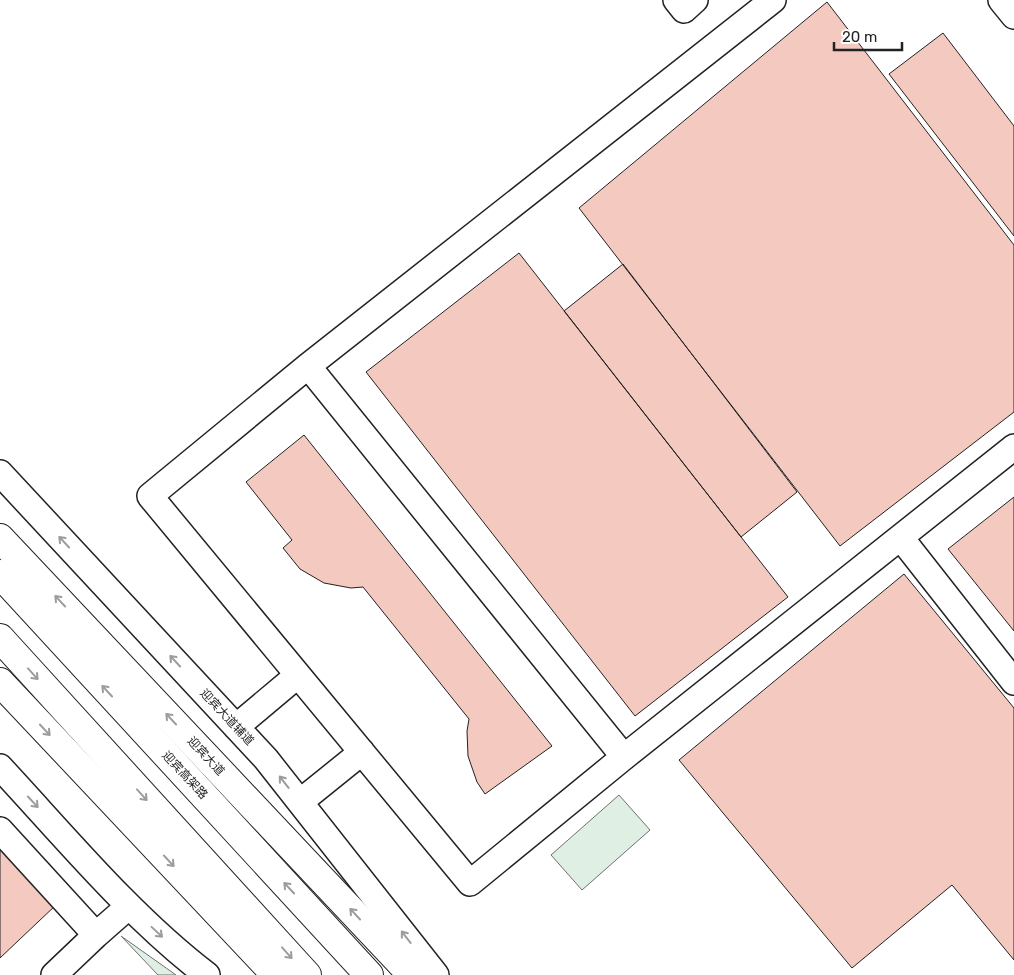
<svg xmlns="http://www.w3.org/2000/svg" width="1014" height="975" viewBox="0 0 1014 975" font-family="Rubik,'Noto Sans SC',sans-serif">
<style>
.green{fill:#e0efe3;stroke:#6f6f6f}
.building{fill:#f3c9c0;stroke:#222}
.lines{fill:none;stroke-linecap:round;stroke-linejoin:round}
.minor-casing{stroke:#222;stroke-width:28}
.major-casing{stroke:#222;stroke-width:30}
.highway-casing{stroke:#222;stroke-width:30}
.minor{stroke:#fff;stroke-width:25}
.major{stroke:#fff;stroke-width:28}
.highway{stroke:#fff;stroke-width:28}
.oneway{stroke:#9c9c9c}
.labels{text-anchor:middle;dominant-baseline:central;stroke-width:4;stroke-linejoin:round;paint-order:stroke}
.street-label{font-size:12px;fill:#222;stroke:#fff}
</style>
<rect width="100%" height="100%" fill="#fff"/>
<path class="green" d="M619,795L650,830L582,890L551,855Z
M121,936L176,975H158Z"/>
<path class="building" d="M827,2L1014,245V412L840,546L579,208Z
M943,33L1014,126V236L889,74Z
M519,253L788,597L635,716L366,372Z
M623,264L797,492L741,537L564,311Z
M304,435L552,746L485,794L477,782L468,756L467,731L469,719L363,587L351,588L324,583L300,569L283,548L292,540L246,482Z
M1014,497V631L948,549Z
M904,574L1014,708V960L952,885L852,968L679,760Z
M0,845L57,904L0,958Z"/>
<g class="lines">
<defs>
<path id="minor" d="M676,0L684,10L695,0
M773,0L308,366L150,496L470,883L624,757L1014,447
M1001,0L1014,16
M308,366L624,757
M0,473L266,759L436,975
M901,538L1014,682
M236,727L298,675
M0,767C65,837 131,917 207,975
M300,802L362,752
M0,830L96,935
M54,975L96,935L129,906"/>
<path id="major" d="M0,538L412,975
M0,682L276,975"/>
<path id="highway" d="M0,574L369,975
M0,638L307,975"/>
</defs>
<use href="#minor" class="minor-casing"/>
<use href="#major" class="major-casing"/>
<use href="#highway" class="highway-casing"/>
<use href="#minor" class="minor"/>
<use href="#major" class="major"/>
<use href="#highway" class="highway"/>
</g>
<defs><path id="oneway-shaft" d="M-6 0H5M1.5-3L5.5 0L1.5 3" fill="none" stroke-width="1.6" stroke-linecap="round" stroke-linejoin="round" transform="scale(1.25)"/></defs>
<g class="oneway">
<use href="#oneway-shaft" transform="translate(64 542) rotate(-133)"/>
<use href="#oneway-shaft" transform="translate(60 601) rotate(-133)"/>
<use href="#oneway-shaft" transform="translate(175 661) rotate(-133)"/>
<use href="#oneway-shaft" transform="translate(33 674) rotate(48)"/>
<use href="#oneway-shaft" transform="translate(107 691) rotate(-133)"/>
<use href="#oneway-shaft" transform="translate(171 719) rotate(-133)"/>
<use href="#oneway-shaft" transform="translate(45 730) rotate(47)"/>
<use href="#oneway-shaft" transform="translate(284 782) rotate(-128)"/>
<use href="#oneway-shaft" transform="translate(142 795) rotate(48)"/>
<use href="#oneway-shaft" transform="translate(33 802) rotate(47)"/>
<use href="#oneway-shaft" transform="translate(169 861) rotate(47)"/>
<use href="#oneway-shaft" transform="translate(289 888) rotate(-133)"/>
<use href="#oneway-shaft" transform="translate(355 914) rotate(-133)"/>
<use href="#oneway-shaft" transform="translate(157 932) rotate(43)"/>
<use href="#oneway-shaft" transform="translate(406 937) rotate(-128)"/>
<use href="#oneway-shaft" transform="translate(287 953) rotate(48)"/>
</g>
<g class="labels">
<g class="street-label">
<text transform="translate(227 717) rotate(47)">迎宾大道辅道</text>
<text transform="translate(206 756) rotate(47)">迎宾大道</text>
<text transform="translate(185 775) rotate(47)">迎宾高架路</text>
</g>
</g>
<path d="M834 42v8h68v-8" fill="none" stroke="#222222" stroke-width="2.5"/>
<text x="842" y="42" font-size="15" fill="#222222" stroke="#ffffff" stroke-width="4" paint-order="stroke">20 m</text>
</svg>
